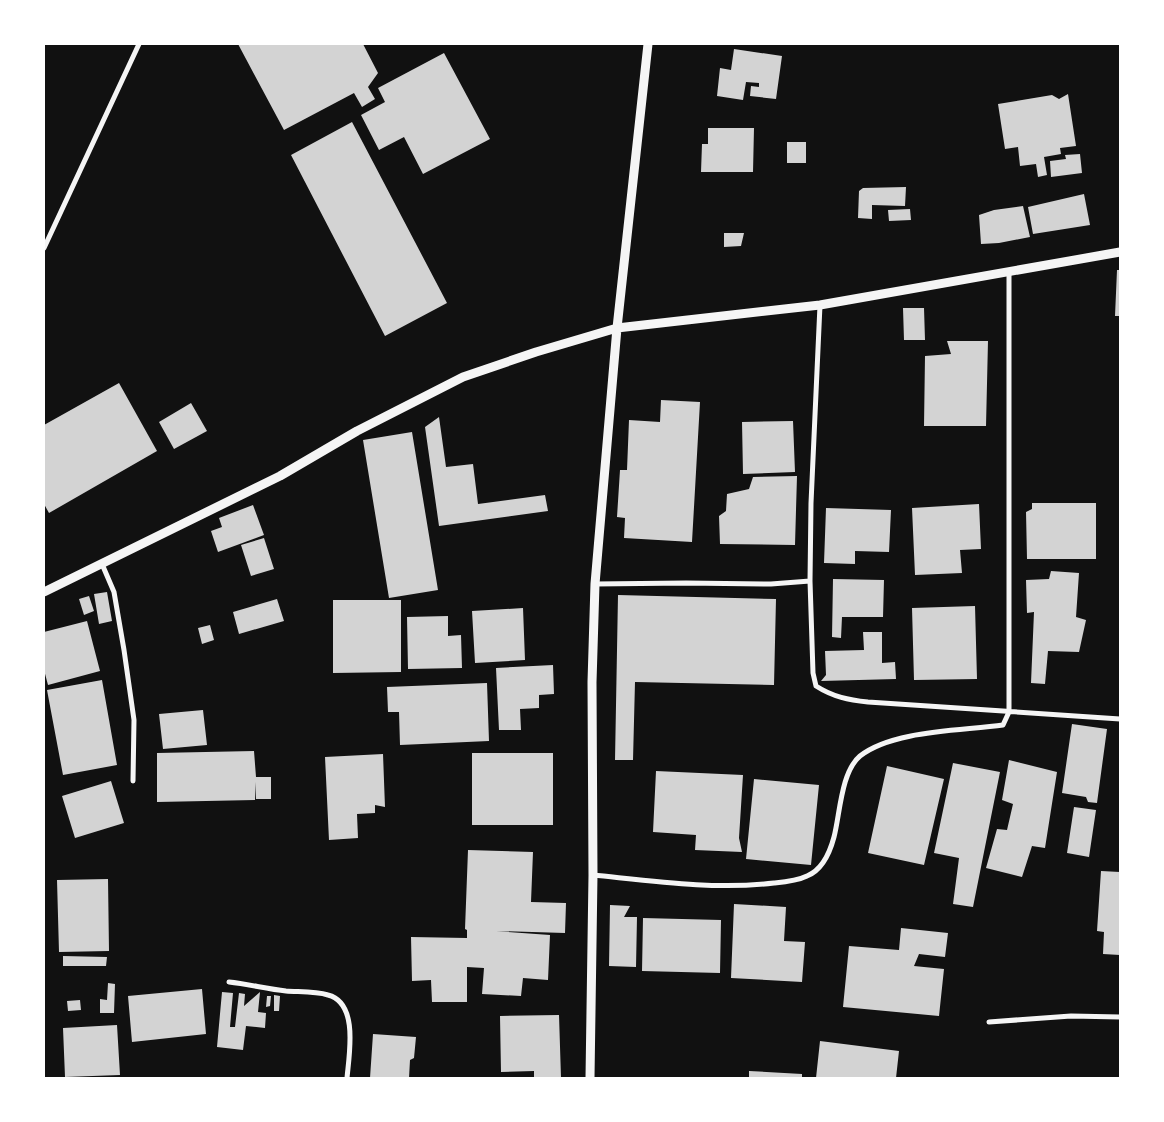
<svg xmlns="http://www.w3.org/2000/svg" width="1164" height="1122" viewBox="0 0 1164 1122" font-family="'Public Sans',sans-serif">
<style>
.building{fill:#d3d3d3}
.lines{fill:none;stroke-linecap:round;stroke-linejoin:round}
.minor{stroke:#f5f5f5;stroke-width:5}
.tertiary{stroke:#f5f5f5;stroke-width:9}
</style>
<rect width="100%" height="100%" fill="#111"/>
<path class="building" d="M238,44H363L378,73L368,87L375,99L362,107L354,93L284,130Z
M734,49L782,56L776,99L750,96L751,86L759,87V83L746,82L743,100L717,96L720,68L731,70Z
M444,53L490,139L423,174L404,137L379,150L361,115L385,102L378,88Z
M1068,94L1076,146L1060,148L1061,154L1044,157L1047,175L1038,177L1036,164L1020,166L1018,147L1005,149L998,104L1052,95L1059,99Z
M352,122L447,303L385,336L291,155Z
M708,128H754L753,172H701L702,144H708Z
M787,142H806V163H787Z
M1080,154L1082,173L1051,177L1050,161L1066,159L1065,155Z
M906,187L905,206L872,205V219L858,218L859,191L863,188Z
M1084,194L1090,225L1033,234L1028,207Z
M1023,206L1030,237L999,243L981,244L979,215L994,210Z
M910,209L911,220L889,221L888,210Z
M724,233H744L741,246L724,247Z
M1117,270H1120V316H1115Z
M903,308H924L925,340H904Z
M947,341H988L986,426H924L925,356L951,354Z
M119,383L157,451L49,513L44,504V425Z
M661,400L700,402L692,542L624,538L625,518L617,517L620,470H627L629,420L660,422Z
M191,403L207,431L174,449L159,422Z
M439,417L446,467L473,464L478,504L545,495L548,511L439,526L425,427Z
M793,421L795,472L743,474L742,422Z
M412,432L438,590L389,598L363,440Z
M797,476L795,545L720,544L719,516L726,511L727,494L749,489L753,477Z
M1032,503H1096V559H1027L1026,512L1032,509Z
M979,504L981,549L960,550L962,573L915,575L912,508Z
M253,505L264,535L218,552L211,531L222,527L219,518Z
M826,508L891,510L889,552L855,551V564L824,563Z
M264,538L274,569L251,576L241,545Z
M1051,571L1079,573L1076,617L1086,620L1079,652L1048,651L1045,684L1031,683L1034,612L1027,613L1026,580L1049,579Z
M833,579L884,580L883,617H842L841,638L832,637Z
M107,592L112,621L99,624L94,594Z
M618,595L776,599L774,685L635,682L633,760H615Z
M89,596L94,611L84,615L79,599Z
M277,599L284,621L239,634L233,612Z
M333,600H401V672L333,673Z
M975,606L977,679L914,680L912,608Z
M523,608L525,660L475,663L472,611Z
M448,616V636L461,635L462,668L408,669L407,617Z
M87,621L100,671L48,685L44,670V632Z
M210,625L214,640L202,644L198,628Z
M863,632H882V663L895,662L896,679L821,681L826,675L825,651L864,650Z
M553,665L554,694L539,695V708L520,709L521,730H499L496,668Z
M102,680L117,765L63,775L47,690Z
M487,683L489,741L400,745L399,712H388L387,687Z
M203,710L207,745L163,749L159,714Z
M1072,724L1107,729L1097,803L1088,802L1086,797L1062,793Z
M254,751L256,777H271V799H256V782L255,800L157,802V753Z
M472,753H553V825H472Z
M383,754L385,807L375,805V813L357,814L358,838L329,840L325,757Z
M1009,760L1057,772L1045,848L1032,846L1022,877L986,868L997,829L1007,830L1013,804L1002,800Z
M953,763L1000,772L973,907L953,904L959,858L934,853Z
M887,766L944,779L924,865L868,853Z
M656,771L743,775L739,838L742,852L695,850L696,835L653,832Z
M754,779L819,785L811,865L746,859Z
M111,781L124,823L75,838L62,796Z
M1074,807L1096,810L1089,857L1067,853Z
M468,850L533,852L531,902L566,903L565,933L496,931L550,935L548,980L523,978L521,996L482,994L484,968L467,967V1002H432L431,980L412,981L411,937L467,938V930L465,929Z
M1101,871L1120,872V955L1103,954L1104,932L1097,931Z
M108,879L109,951L59,952L57,880Z
M734,904L786,907L784,941L805,942L802,982L731,978Z
M610,905L630,906L624,917H637L636,967L609,966Z
M643,918L721,920L720,973L642,971Z
M901,928L948,933L945,957L919,954L914,966L944,969L939,1016L843,1007L849,946L899,950Z
M63,956L107,957L106,966H63Z
M108,983L115,984L114,1013H100V999L107,1000Z
M202,989L206,1034L132,1042L128,996Z
M222,992L233,993L230,1027H235L239,993L245,994L244,1006L260,992L258,1012L266,1013L265,1028L246,1026L243,1050L217,1047Z
M274,995L280,996L279,1011H274Z
M267,996H271L270,1006L266,1007Z
M80,1000L81,1010L68,1011L67,1001Z
M559,1015L561,1078H534V1071L501,1072L500,1016Z
M117,1025L120,1075L65,1077L63,1028Z
M373,1034L416,1037L414,1058L410,1060L409,1078H370Z
M820,1041L899,1051L896,1078H816Z
M749,1071L802,1074V1078H749Z"/>
<g class="lines">
<path class="minor" d="M44,248L139,44
M820,305L811,503L810,581L813,673L816,686C833,697 849,700 868,702L1120,719
M102,564L114,592L124,650L134,720L133,781
M595,584L686,583L771,584L810,581
M593,875C652,881 714,890 774,883C785,882 797,881 807,876C822,870 830,852 834,837C840,814 841,772 860,756C893,730 962,731 1003,725L1009,712V271
M229,982C248,984 267,989 286,991C299,992 315,991 328,995C359,1003 349,1055 347,1078
M989,1022L1071,1016L1120,1017"/>
<path class="tertiary" d="M44,592L280,476L357,431L463,377L536,352L617,328L820,305L1120,252
M590,1078L593,875L592,682L595,584L617,328L648,44"/>
</g>
<rect width="1164" height="1122" fill="none" stroke="#ffffff" stroke-width="90"/>
</svg>
